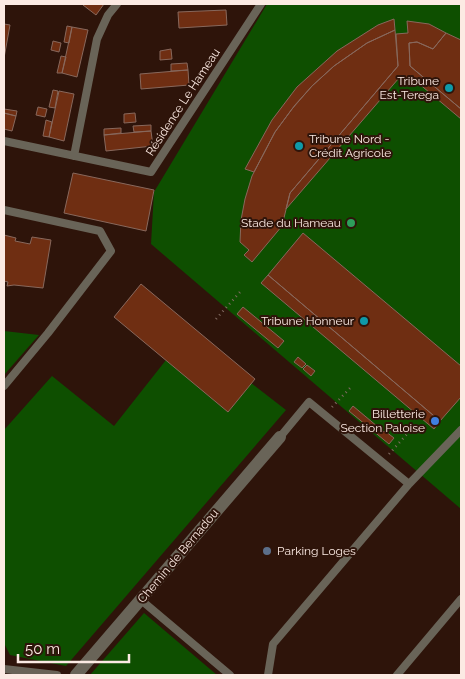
<svg xmlns="http://www.w3.org/2000/svg" width="465" height="679" viewBox="0 0 465 679" font-family="Raleway,sans-serif">
<style>
.green{fill:#0e4f00}
.building{fill:#6f2e12;stroke:#88685c}
.lines{fill:none;stroke-linecap:round;stroke-linejoin:round}
.path{stroke:#826b62;stroke-width:2.5;stroke-dasharray:1 4;stroke-linecap:butt}
.lane{stroke:#696458;stroke-width:8}
.street{stroke:#696458;stroke-width:12}
.culture-dot{fill:#0f9aa8;stroke:#2e140a;stroke-width:2}
.leisure-dot{fill:#2e9e5b;stroke:#2e140a;stroke-width:2}
.shop-dot{fill:#3f7fe0;stroke:#2e140a;stroke-width:2}
.service-dot{fill:#5c6f8a;stroke:#2e140a;stroke-width:2}
.labels{text-anchor:middle;dominant-baseline:central;stroke-width:4;stroke-linejoin:round;paint-order:stroke}
.poi-label{font-size:12px;fill:#fceae3;stroke:#2e140a;text-anchor:end}
.street-label{font-size:12px;fill:#fceae3;stroke:#2e140a}
</style>
<rect width="100%" height="100%" fill="#2e140a"/>
<path class="green" d="M267,4H461V509L151,244L154,192Z
M4,331L39,335L4,375Z
M166,360L228,412L251,383L286,410L66,666L10,655L4,643V430L52,376L114,426Z
M144,613L217,675H90Z"/>
<path class="building" d="M84,4H104L96,15L83,5Z
M226,10L227,25L179,28L178,12Z
M394,19L395,30L367,43L334,66L312,86L292,109L275,132L254,172L245,169L272,120L297,87L337,51L378,25Z
M407,21L429,24L446,33L433,49L417,42L409,43L410,66L461,109V119L411,77L399,78L286,209L290,193L398,66L396,34L408,33Z
M4,24L10,25L4,58Z
M67,26L72,27L69,43L64,42Z
M72,27L88,30L77,77L62,73Z
M395,30L398,66L290,193L282,226L252,262L244,255L249,250L240,242L241,220L245,199L252,176L275,132L295,105L312,86L334,66L367,43Z
M446,33L461,40V109L410,66L409,43L417,42L433,49Z
M53,41L61,43L59,52L51,50Z
M171,49L172,59L160,60V51Z
M61,56L66,57L62,73H57Z
M187,63L188,70L171,71V64Z
M188,70L189,85L141,89L140,74Z
M53,90L58,91L55,108L49,107Z
M59,91L74,94L64,141L49,137Z
M38,107L47,109L45,117L36,115Z
M4,109L17,111L16,116L4,113Z
M4,113L16,116L12,131L4,129Z
M135,113L136,122L124,123V114Z
M46,120L52,122L49,137L43,136Z
M151,125V131L134,132L133,126Z
M121,128V133L104,135V129Z
M151,131L153,146L106,151L104,135Z
M73,173L154,190L146,231L64,213Z
M303,233L461,366V397L440,421L268,275Z
M4,235L16,238L15,241L30,244L32,237L51,240L43,288L14,285L7,286L8,282L4,281Z
M268,275L440,421L434,429L261,283Z
M141,284L255,379L228,412L114,317Z
M243,307L284,341L278,348L237,314Z
M298,357L306,364L302,368L294,362Z
M307,365L315,371L311,376L303,369Z
M353,406L384,432L385,431L394,438L389,444L349,411Z"/>
<g class="lines">
<path class="path" d="M216,319L240,292
M332,407L352,386
M389,454L408,433"/>
<path class="lane" d="M4,141L151,172L261,4
M74,156L97,39L108,15L117,4
M4,210L100,231L111,251L48,333L4,386
M409,484L461,430
M141,600L230,675
M4,669L57,675
M268,675L273,644L409,484L309,402L280,437
M397,675L461,599"/>
<path class="street" d="M76,675L280,437"/>
</g>
<g class="culture-dot">
<circle cx="449" cy="88" r="5"/>
<circle cx="299" cy="146" r="5"/>
<circle cx="364" cy="321" r="5"/>
</g>
<circle class="leisure-dot" cx="351" cy="223" r="5"/>
<circle class="shop-dot" cx="435" cy="421" r="5"/>
<circle class="service-dot" cx="267" cy="551" r="5"/>
<g class="labels">
<g class="poi-label">
<text x="439" y="81">Tribune<tspan x="439" dy="14">Est-Terega</tspan></text>
<text x="309" y="139" text-anchor="start">Tribune Nord -<tspan x="309" dy="14">Crédit Agricole</tspan></text>
<text x="341" y="223">Stade du Hameau</text>
<text x="354" y="321">Tribune Honneur</text>
<text x="425" y="414">Billetterie<tspan x="425" dy="14">Section Paloise</tspan></text>
<text x="277" y="551" text-anchor="start">Parking Loges</text>
</g>
<g class="street-label">
<text transform="translate(183 102) rotate(-57)">Résidence Le Hameau</text>
<text transform="translate(178 556) rotate(-50)">Chemin de Bernadou</text>
</g>
</g>
<rect width="465" height="679" fill="none" stroke="#fceae3" stroke-width="10"/>
<path d="M18 654v8h111v-8" fill="none" stroke="#fceae3" stroke-width="2.5"/>
<text x="25" y="654" font-size="15" fill="#fceae3" stroke="#2e140a" stroke-width="4" paint-order="stroke">50 m</text>
</svg>
